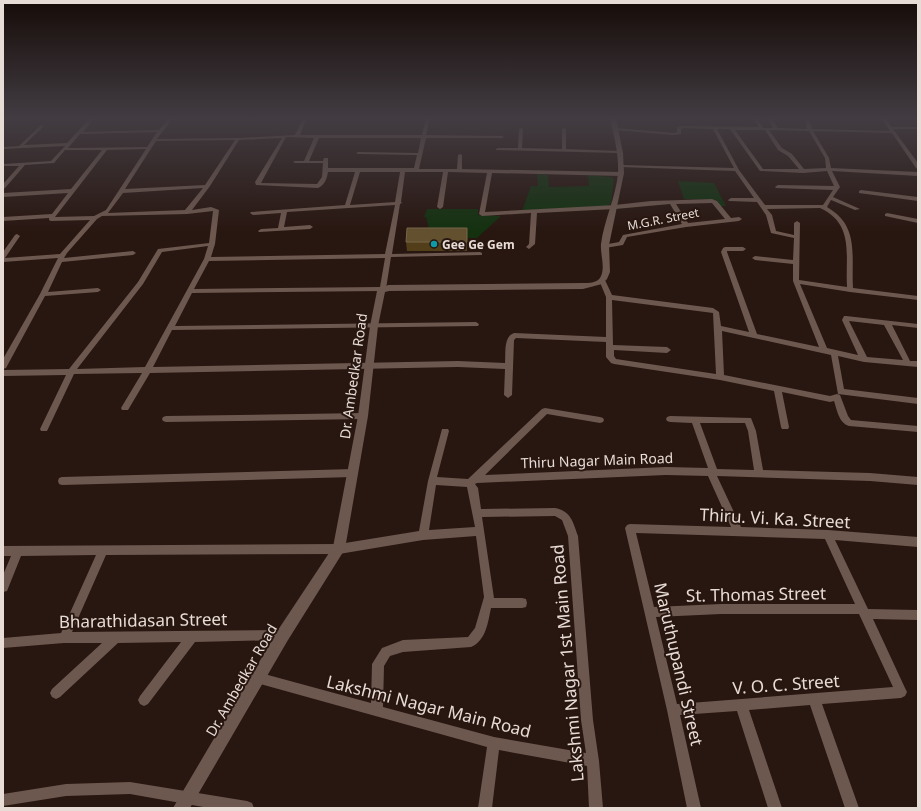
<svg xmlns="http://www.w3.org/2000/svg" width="921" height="811" viewBox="0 0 921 811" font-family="'Noto Sans',sans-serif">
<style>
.green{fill:#13310f}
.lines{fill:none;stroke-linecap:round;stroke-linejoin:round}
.minor{fill:#6d584f;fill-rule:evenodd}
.tertiary{fill:#6d584f;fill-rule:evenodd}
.wall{fill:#523f1a}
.building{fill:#62502f;stroke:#776649}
.culture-dot{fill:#0f9aa8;stroke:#281610;stroke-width:1.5}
.labels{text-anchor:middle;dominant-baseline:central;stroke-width:4;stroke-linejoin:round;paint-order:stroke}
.far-street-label{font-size:12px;fill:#e8dcd7;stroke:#281610}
.far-poi-label{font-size:12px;font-weight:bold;fill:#e8dcd7;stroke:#281610;text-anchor:start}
.street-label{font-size:14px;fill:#e8dcd7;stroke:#281610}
.near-street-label{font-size:17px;fill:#e8dcd7;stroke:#281610}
</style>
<rect width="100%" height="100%" fill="#281610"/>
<path class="green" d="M537,174L548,175L549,187L589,186L588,175L611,177L614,179L611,203L608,206L522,211L531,186H538Z
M678,181L714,183L726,206H720L716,200L684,199Z
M427,209H478V215L501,216L477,238L431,237L426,217H424Z"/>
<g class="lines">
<path class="minor" d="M90,118H95L83,132L159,130L168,118H173L157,139L238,138L295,135L303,118H307L300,135H422L426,118H430L426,135L502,136L504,137L502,138H426L419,169H457L458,155L460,154L462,155V169L621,172L624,174L621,176L492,173L485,212L615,205L651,201L712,199L717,201L731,218L739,217L742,219L739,221L686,227L627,237L623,245L605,248L603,247V245L619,242L623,235L682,224L670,204L615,209L537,213L535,244L529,249L526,247L529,244L531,213L482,216L479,214L487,173L448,172L443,207L440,209L437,207L443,172H405L401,202L402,203L400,204L392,254L480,252L482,253V255L391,257L386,289L383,291L192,293L175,326L476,322L479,324L478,326L172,330L153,367L458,361L505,363C506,353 503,337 514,333L606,337V297L599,280L602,278L605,280L612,295L713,308L719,312L721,326L749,332L721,252L723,248L725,247H743L746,249L743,251H727V252L757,334L819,347L793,281V264L755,260L752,258L755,256L793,260L794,238L771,233L766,215L757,202L729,201L728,200L731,198H754L735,171L621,167L619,166L621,165L734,168L713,129L684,128L681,129V134L674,135L615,130L613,129L615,128L674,133L677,132V127L684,126L759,127L752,118H757L763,128H773L767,118H771L778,128L807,129L805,118H809L812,129L890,131L881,118H886L891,127H918V129H893L918,163V169L916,168L892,133L813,131L829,158L831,168L918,172V176L832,171L840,187L833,197L860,209L855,210L831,200L827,207C860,226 851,256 853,288L918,296V300L850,292L800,284L827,348L858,355L842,320L844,316H846L918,324V328L892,325L910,361H918V367L864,362L838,356L844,389L918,398V404L838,394L831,355L722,331L724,375L830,396L837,394L840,395L848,416L851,420L918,426V432L849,426C839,423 837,410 834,401L830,402L782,392L789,427L788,429H782L781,427L774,391L720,380L614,364L611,363L606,357V342L516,338L514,340L512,395L508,398L504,395L505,369L458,367L150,373L128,410H122L121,408L142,373L74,374L47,431H41L40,429L66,375L3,376V370L69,369L138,282L158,249L209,243L213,211L187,214L102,216L97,219L67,253L64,258L133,251L136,253L133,255L62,262L48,292L98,288L101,290L98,292L45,296L6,368L3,369V359L40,294L58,258L3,262V252L15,235L17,234L20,236L5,258L60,254L90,220L51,221L49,220V218L3,221V217L52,214L68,193L3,197V193L71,189L102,150H65L54,163L25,165L5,188L3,189V184L19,166H3V164L51,161L65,146L3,149V147L19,146L41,125L43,126V127L24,145L67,143ZM717,129H730L760,171L803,173L827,171L834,186L778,185L775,187L776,188L833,190L823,205H765L739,170ZM735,130H765L778,150L788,156L799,169H763ZM769,130L809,131L825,158L826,168L804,169L792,154L782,148ZM157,132L147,147L68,148L80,134ZM286,137L314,138L304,161H295L293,162L295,163H323L322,177L317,184L261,183ZM282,138L255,182L256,185L318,188C325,185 327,178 328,172H355L345,205L251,212L250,213L253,215L281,213L278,228L261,229L258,231L259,232L310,229L313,227L310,225L284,227L287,212L395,205L385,254L211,257L215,244L219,210L211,207L192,210L210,186L239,140ZM319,138H421L418,153L358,152L356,153L358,154L417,155L414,168H328V158H324L323,161H309ZM235,140L205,185L125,189L156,141ZM146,149L106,210L94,216L55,217L107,150ZM360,172H400L395,202L350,205ZM203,188L185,210L108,213L123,193ZM712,203L725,219L688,223L676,204ZM820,208C855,224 845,256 847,287L799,280L800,223L797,221L794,223V235L776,231L772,215L767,209ZM208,246L204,259L145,367L77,369L143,284L162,252ZM385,258L380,287L194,289L209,261ZM612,300L713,313L716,374L616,359L614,356V350L667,353L671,350L667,347L613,345ZM849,321L884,325L903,360L867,357Z
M521,128L523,129L522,148L562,149V129L564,128L566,129V149L619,151L621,152L619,153L496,150V149L498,148H518L519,129Z
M861,190L918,197V201L859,193V191Z
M887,213L918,219V223L885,216V214Z
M545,408L600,417L603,418L604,420L603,422L600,423L547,414L485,475L666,467L708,468L692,423L670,422L667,421L666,419L667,417L670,416L751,418L756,431L763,470L870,473L918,477V485L870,481L717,476L741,527L828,530L918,537V547L835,540L868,609L918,610V620L873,619L905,688L907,692L905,696L901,698L822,704L859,808H845L810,705L749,710L782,808H768L737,711L680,715L701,808H687L667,710L625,528L627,525L630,524L731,527L708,476L666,475L477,483L475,484L478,488L481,509L555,508C571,511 573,522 578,536L593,720L599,761L603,808H589L587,766L499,750L492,808H478L487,747L253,682L251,678L253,674L257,672L371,703L372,664L382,648L403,640L468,637L475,628L484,597L476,536L423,540L339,554L106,555L72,632L283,630L287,631L288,635L287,639L283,640L195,642L148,704L144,706L140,704L138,700L140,696L181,642L118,643L60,697L56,699L52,697L50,693L52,689L102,643H64L3,648V638L61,633L96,555L21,556L7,591L3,592V575L11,556H3V546L339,544L419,531L428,481L442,429H448L449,431L437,477L468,479L542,409ZM700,423H745L748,431L754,470L717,469ZM436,485L467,487L475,527L429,530ZM555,516L562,520L568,536L581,720L586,753L494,737L383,707L384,666L390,656L403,652L471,647C486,641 488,622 491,608H522L526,607L527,603L526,599L522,598H494L482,517ZM636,533L825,539L855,604H721L654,607ZM721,614H859L893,687L677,704L656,617Z
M363,413L366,414L367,416L366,418L363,419L166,422L163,421L162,419L163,417L166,416Z
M353,469L356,470L357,473L356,476L353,477L62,485L59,484L58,481L59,478L62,477Z
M130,782L247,801L252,803L254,808H209L130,794L66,796L3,806V794L66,784Z"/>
<path class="tertiary" d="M610,118H616L623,153L624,173L609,245L610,272L607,279L602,284L583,289L389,291L385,292L378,326L368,416L345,549L288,640L190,808H173L278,630L333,547L358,416L370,326L377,291L388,285L583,283C589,283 596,283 600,278C606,269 600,254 601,244C604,220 616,197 618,173C619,155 614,136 610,118Z"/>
</g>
<path class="wall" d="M406,242H467V251H407Z"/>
<path class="building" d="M407,228H467V242H406Z"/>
<linearGradient id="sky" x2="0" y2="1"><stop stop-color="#160c09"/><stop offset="0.51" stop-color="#423c42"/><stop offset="1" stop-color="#423c42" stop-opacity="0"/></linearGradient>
<rect width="921" height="232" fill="url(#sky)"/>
<circle class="culture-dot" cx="434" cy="244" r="4"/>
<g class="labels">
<g class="far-street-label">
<text transform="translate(663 219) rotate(-11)">M.G.R. Street</text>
</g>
<g class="far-poi-label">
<text x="442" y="244">Gee Ge Gem</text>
</g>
<g class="street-label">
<text transform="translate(353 376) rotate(-82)">Dr. Ambedkar Road</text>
<text transform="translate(597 460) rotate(-2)">Thiru Nagar Main Road</text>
<text transform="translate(241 680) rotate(-60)">Dr. Ambedkar Road</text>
</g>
<g class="near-street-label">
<text transform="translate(775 518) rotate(3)">Thiru. Vi. Ka. Street</text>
<text transform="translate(756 594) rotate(-1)">St. Thomas Street</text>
<text transform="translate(143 620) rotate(-1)">Bharathidasan Street</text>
<text transform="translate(567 663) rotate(-95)">Lakshmi Nagar 1st Main Road</text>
<text transform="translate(679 664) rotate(77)">Maruthupandi Street</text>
<text transform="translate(786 684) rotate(-4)">V. O. C. Street</text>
<text transform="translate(429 706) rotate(14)">Lakshmi Nagar Main Road</text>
</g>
</g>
<rect width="921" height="811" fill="none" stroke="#e8dcd7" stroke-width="8"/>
</svg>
